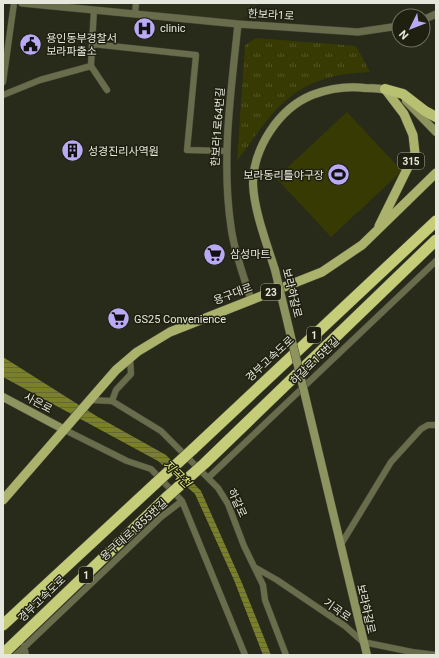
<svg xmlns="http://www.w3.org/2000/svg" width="439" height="658" viewBox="0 0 439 658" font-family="Roboto,'Noto Sans KR',sans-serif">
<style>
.built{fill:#2e311a}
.grass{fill:url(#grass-tufts)}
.pitch{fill:#373a03}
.water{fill:url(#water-rules)}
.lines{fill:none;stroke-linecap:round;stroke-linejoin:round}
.minor-casing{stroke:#464839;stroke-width:7}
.tertiary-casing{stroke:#464839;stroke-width:8}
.secondary-casing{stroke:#464839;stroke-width:9}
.primary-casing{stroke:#464839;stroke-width:10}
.trunk-casing{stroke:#464839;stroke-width:11}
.motorway-casing{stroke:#464839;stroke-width:12}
.minor{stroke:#696d4c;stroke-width:6}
.tertiary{stroke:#696d4c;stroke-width:7}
.secondary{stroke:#8e945f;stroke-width:8}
.primary{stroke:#abb26c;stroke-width:9}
.trunk{stroke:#b8c072;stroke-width:10}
.motorway{stroke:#c5cd78;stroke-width:11}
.secondary-bridge-casing{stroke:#464839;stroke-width:9;stroke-linecap:butt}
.motorway-bridge-casing{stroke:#464839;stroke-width:12;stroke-linecap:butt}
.secondary-bridge{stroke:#8e945f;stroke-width:8}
.motorway-bridge{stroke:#c5cd78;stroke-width:11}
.labels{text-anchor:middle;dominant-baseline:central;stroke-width:3;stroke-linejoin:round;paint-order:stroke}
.shield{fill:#1f2010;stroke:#aaab9f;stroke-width:1}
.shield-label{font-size:10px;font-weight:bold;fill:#e5e7dc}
.street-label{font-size:11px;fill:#e5e7dc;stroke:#1f2010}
.poi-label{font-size:11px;fill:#e5e7dc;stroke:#1f2010;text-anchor:start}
.water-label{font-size:12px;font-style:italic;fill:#e1eb7a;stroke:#1f2010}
</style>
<defs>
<pattern id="grass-tufts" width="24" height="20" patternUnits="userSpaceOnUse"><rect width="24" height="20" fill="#373a03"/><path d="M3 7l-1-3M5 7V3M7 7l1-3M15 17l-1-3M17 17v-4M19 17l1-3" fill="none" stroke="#545627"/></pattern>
<pattern id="water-rules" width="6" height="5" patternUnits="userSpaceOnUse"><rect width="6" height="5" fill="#7a802a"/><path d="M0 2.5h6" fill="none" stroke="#656834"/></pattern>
</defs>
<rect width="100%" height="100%" fill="#282a1a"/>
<path class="built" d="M22,3H258L257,6L238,24Z"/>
<path class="grass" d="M256,38L356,46L370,72C359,73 347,73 336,76C284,87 267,121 237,161L245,45Z"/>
<path class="pitch" d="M347,112L402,171L331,237L276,178Z"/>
<path class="water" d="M3,357L98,417L166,455L201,491L242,583L271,655H263L234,580L195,494L158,461L3,377Z"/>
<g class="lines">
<defs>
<path id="minor" d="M94,10L92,44L196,55L187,150L226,151
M135,14L136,3
M92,44L91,66L107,90
M3,82L14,3
M3,95L40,80L91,66
M90,400L112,401
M112,401L161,431L218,488L228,504L244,546L263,585L265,600L286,655
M112,401L116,390L131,374L130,358
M209,477L436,261
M182,501L245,655
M340,546L391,462L421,429L428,425H436
M256,568L277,580L345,626L363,642L412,652L436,655
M24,646L26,655
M16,655L161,517L182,501L151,469L127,461L63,429"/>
<path id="tertiary" d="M22,3L238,24L358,32L399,26
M423,20L436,14
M238,24C231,92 221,159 231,227C234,252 244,276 251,300"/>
<path id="secondary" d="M406,101L436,132
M275,270C267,244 254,211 253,184C253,149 278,109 312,95C328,89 348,86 365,88C373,88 382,88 389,91
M3,397L63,429
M319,454L367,655"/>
<path id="primary" d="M379,226L415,153L413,135L404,114L385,89
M3,500L116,370L137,352L170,332L322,272L362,245L436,173"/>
<path id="trunk" d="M385,89L403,94L425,111L436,117"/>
<path id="motorway" d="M192,450L436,221
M205,463L436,240
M3,625L156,483
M3,654L168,496"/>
</defs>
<use href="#minor" class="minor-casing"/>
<use href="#tertiary" class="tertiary-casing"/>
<use href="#secondary" class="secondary-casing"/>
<use href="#primary" class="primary-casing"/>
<use href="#trunk" class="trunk-casing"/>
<use href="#motorway" class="motorway-casing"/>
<use href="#minor" class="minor"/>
<use href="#tertiary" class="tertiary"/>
<use href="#secondary" class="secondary"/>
<use href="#primary" class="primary"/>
<use href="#trunk" class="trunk"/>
<use href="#motorway" class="motorway"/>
<defs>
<path id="secondary-bridge" d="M275,270L319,454"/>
<path id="motorway-bridge" d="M156,483L192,450
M168,496L205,463"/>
</defs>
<use href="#secondary-bridge" class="secondary-bridge-casing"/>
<use href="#motorway-bridge" class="motorway-bridge-casing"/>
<use href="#secondary-bridge" class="secondary-bridge"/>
<use href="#motorway-bridge" class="motorway-bridge"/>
</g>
<defs>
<symbol id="hospital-disc" viewBox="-11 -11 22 22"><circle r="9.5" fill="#baaaf6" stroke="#1f2010"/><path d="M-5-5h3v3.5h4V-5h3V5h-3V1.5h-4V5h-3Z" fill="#111"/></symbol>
<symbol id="civic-disc" viewBox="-11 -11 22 22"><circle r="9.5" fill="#baaaf6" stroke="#1f2010"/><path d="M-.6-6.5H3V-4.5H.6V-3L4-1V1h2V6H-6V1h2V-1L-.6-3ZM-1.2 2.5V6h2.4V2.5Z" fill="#111"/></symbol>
<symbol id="building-disc" viewBox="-11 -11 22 22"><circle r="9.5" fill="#baaaf6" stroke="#1f2010"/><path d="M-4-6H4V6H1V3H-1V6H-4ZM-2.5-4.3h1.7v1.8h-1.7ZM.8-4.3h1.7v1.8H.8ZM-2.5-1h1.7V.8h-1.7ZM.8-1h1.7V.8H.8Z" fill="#111"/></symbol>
<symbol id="stadium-disc" viewBox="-11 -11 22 22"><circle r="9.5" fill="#baaaf6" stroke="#1f2010"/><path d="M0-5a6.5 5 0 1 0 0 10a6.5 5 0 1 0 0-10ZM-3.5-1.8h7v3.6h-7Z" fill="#111"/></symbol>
<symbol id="supermarket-disc" viewBox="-11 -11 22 22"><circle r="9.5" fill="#baaaf6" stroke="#1f2010"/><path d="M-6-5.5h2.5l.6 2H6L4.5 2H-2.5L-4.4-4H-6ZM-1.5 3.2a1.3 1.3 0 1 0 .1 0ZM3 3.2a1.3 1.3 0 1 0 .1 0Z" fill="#111"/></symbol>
</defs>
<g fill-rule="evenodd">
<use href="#hospital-disc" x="132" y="16" width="25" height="25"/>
<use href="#civic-disc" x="18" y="32" width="25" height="25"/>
<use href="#building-disc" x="60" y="138" width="25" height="25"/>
<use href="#stadium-disc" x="326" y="162" width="25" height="25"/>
<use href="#supermarket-disc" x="202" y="242" width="25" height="25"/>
<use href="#supermarket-disc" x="106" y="306" width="25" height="25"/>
</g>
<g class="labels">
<g class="shield">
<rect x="398" y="153" width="26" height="16" rx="3"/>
<rect x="261" y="284" width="20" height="16" rx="3"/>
<rect x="307" y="327" width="14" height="16" rx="3"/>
<rect x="79" y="567" width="14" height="16" rx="3"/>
</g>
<g class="shield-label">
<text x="411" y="161">315</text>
<text x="271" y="292">23</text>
<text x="314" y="335">1</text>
<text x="86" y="575">1</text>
</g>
<g class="street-label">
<text transform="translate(271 15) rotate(3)">한보라1로</text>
<text transform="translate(218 127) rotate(-86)">한보라1로64번길</text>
<text transform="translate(292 293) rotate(76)">보라하갈로</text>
<text transform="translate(233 294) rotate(-21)">용구대로</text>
<text transform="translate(270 359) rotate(-43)">경부고속도로</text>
<text transform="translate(315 361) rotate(-44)">하갈로15번길</text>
<text transform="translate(38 403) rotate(28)">사은로</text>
<text transform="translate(237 503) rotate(65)">하갈로</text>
<text transform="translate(134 530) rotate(-42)">용구대로1855번길</text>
<text transform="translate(42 599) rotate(-44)">경부고속도로</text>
<text transform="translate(366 609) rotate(77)">보라하갈로</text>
<text transform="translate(337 610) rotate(35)">기곡로</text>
</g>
<g class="poi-label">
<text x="160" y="28">clinic</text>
<text x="46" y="38">용인동부경찰서<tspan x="46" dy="13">보라파출소</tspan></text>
<text x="88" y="151">성경진리사역원</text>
<text x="324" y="175" text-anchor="end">보라동리틀야구장</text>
<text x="230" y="254">삼성마트</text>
<text x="134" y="319">GS25 Convenience</text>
</g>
<g class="water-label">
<text transform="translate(177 474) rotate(44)">지곡천</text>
</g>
</g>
<rect width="439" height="658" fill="none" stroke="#e5e7dc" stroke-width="8"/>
<g transform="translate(411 28) rotate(227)"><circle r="19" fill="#1f2010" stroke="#6e7062"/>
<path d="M0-3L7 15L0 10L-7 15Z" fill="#baaaf6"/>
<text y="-6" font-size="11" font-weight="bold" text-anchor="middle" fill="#e5e7dc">N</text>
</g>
</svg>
